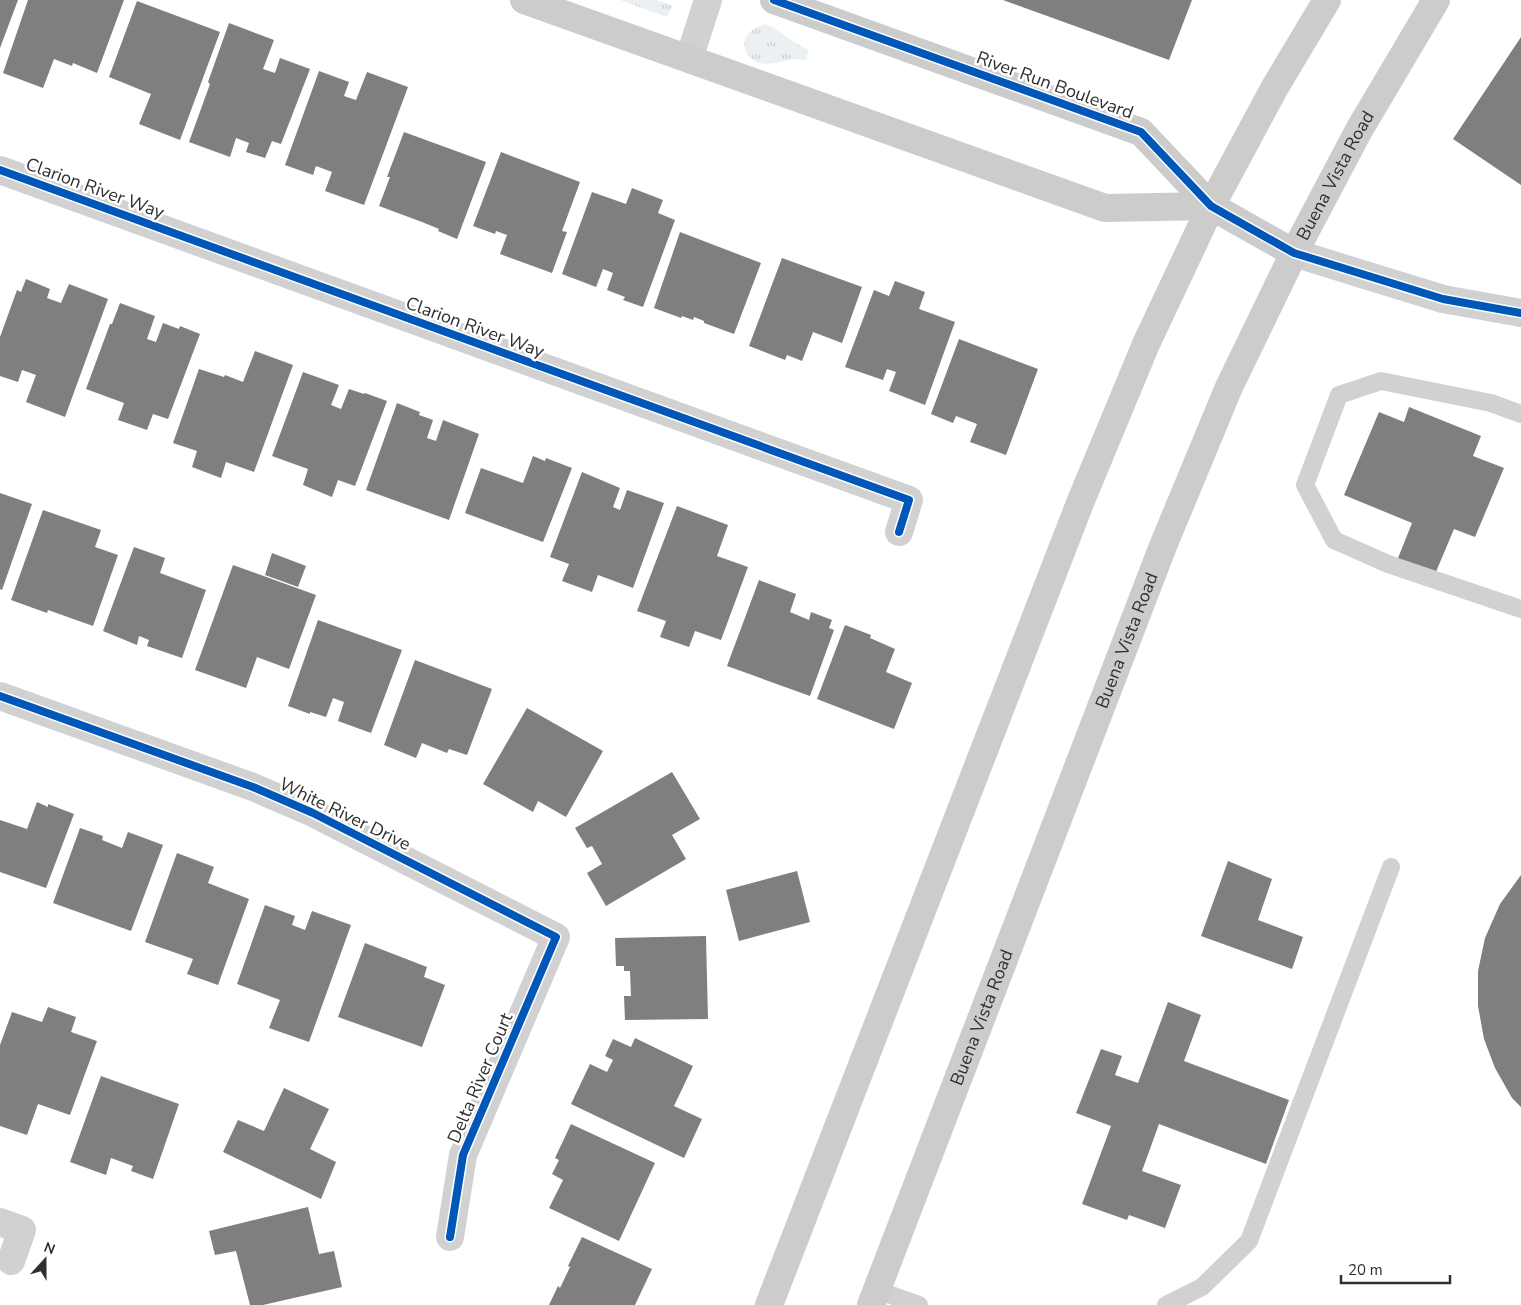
<svg xmlns="http://www.w3.org/2000/svg" width="1521" height="1305" viewBox="0 0 1521 1305" font-family="'Nunito Sans',sans-serif">
<style>
.grass{fill:url(#grass-tufts)}
.building{fill:#7f7f7f}
.lines{fill:none;stroke-linecap:round;stroke-linejoin:round}
.lane{stroke:#d1d1d1;stroke-width:18}
.street{stroke:#d1d1d1;stroke-width:28}
.secondary{stroke:#ccc;stroke-width:28}
.cycleway-casing{stroke:#fff;stroke-width:11}
.cycleway{stroke:#0057b8;stroke-width:8}
.labels{text-anchor:middle;dominant-baseline:central;stroke-width:5;stroke-linejoin:round;paint-order:stroke}
.street-label{font-size:18px;fill:#2f2f2f;stroke:#fff}
</style>
<defs>
<pattern id="grass-tufts" width="24" height="20" patternUnits="userSpaceOnUse" patternTransform="scale(1.25)"><rect width="24" height="20" fill="#ebf1f2"/><path d="M3 7l-1-3M5 7V3M7 7l1-3M15 17l-1-3M17 17v-4M19 17l1-3" fill="none" stroke="#cacfd0"/></pattern>
</defs>
<rect width="100%" height="100%" fill="#fff"/>
<path class="grass" d="M620,0H657L673,6L667,17Z
M765,24C782,31 792,43 809,50L806,60C802,60 798,59 794,59C785,60 775,64 766,64C753,63 742,55 745,41C748,30 755,28 765,24Z"/>
<path class="building" d="M0,0H18L0,48Z
M28,0H124L97,73L73,63L72,66L54,59L43,88L3,73Z
M1003,0H1192L1169,60Z
M137,1L220,32L180,140L139,124L151,94L109,77Z
M229,23L274,40L263,69L275,73L280,58L310,69L281,144L272,141L265,158L246,152L249,143L236,138L230,157L189,142L210,84L208,82Z
M1521,37V185L1453,139Z
M319,71L349,82L344,96L356,100L367,72L408,87L364,205L325,191L332,172L316,166L313,175L285,165Z
M404,132L486,162L457,239L438,231L439,229L422,222L379,206L390,177H387Z
M501,152L580,182L562,231L567,232L552,273L500,254L507,235L496,231L495,234L473,226Z
M632,188L663,200L658,213L675,220L643,307L623,300L625,297L607,290L613,273L603,269L596,287L562,274L592,192L626,204Z
M680,232L761,263L734,334L704,323V321L694,317L693,320L682,316L681,318L654,308Z
M782,258L862,287L842,343L813,332L802,361L787,355L785,360L749,346Z
M26,279L50,289L47,298L61,303L69,284L108,299L65,417L26,402L36,375L22,370L18,382L0,376V337L17,290L21,292Z
M895,281L925,292L919,309L955,322L925,405L889,391L896,372L887,369L883,380L845,367L874,290L889,296Z
M120,303L155,316L147,339L156,342L163,323L179,329L180,326L200,334L168,419L153,414L147,430L118,420L124,403L86,389L110,324H112Z
M959,339L1038,369L1006,455L970,442L977,424L956,416L953,423L931,414Z
M255,351L293,365L254,472L226,462L221,478L192,467L197,451L173,443L199,369L224,377L225,375L243,382Z
M303,372L339,385L331,405L341,409L349,389L364,394L365,393L387,401L355,486L338,480L332,497L303,485L308,469L272,456Z
M397,403L420,412L419,415L433,420L427,438L436,441L443,420L479,434L449,520L366,490Z
M1409,407L1481,436L1473,456L1504,468L1475,537L1454,529L1433,579L1396,563L1412,523L1344,495L1379,412L1404,422Z
M533,456L545,461L546,458L572,468L543,542L465,513L481,468L523,483Z
M582,472L620,488L613,507L620,510L627,490L664,503L633,588L598,575L592,592L562,581L569,564L550,557Z
M0,493L32,504L2,590L0,589Z
M677,506L728,525L717,556L748,567L721,640L695,631L689,647L660,637L666,621L637,611Z
M43,510L101,530L95,547L118,555L93,626L48,610L47,613L11,600Z
M134,547L165,558L160,573L206,590L182,658L147,646L149,640L139,636L137,645L103,631Z
M272,553L306,566L298,587L265,575Z
M233,565L316,595L289,669L257,657L246,688L195,670Z
M759,580L796,594L790,612L809,620L811,612L832,620L829,628L834,630L810,696L727,666Z
M318,620L402,650L371,733L338,721L344,702L333,698L326,717L310,712V714L288,706Z
M845,625L871,635L870,638L895,649L886,672L912,683L894,729L817,699Z
M415,660L492,689L467,755L449,749L447,753L422,743L416,758L384,745Z
M527,708L603,751L566,817L538,801L533,812L483,784Z
M672,772L700,819L672,835L686,859L606,906L587,873L602,864L592,846L587,848L575,828Z
M37,802L48,807V804L74,814L46,888L0,872V820L27,829Z
M80,828L103,836L102,840L122,848L128,832L163,845L131,931L53,903Z
M177,853L214,867L208,883L249,899L218,985L187,974L193,959L145,942Z
M1228,861L1272,879L1258,920L1303,937L1292,969L1201,936Z
M797,871L810,922L739,941L726,890Z
M1521,875V1107L1512,1098L1495,1068L1484,1039L1478,1006V971L1485,938L1500,904Z
M265,905L295,916L292,925L305,930L312,911L351,925L309,1042L269,1028L280,1000L237,984Z
M706,936L708,1019L625,1020L624,996H631L630,971H624V966H616L615,938Z
M365,943L427,967L424,977L445,985L422,1047L338,1017Z
M1168,1002L1201,1015L1184,1061L1289,1100L1266,1164L1159,1124L1142,1171L1181,1185L1165,1228L1129,1215L1127,1220L1082,1204L1111,1126L1076,1113L1101,1049L1122,1056L1115,1075L1138,1083Z
M48,1007L76,1017L71,1032L97,1041L70,1115L38,1104L27,1135L0,1126V1045L12,1012L42,1022Z
M635,1038L693,1066L674,1106L702,1119L684,1158L571,1104L590,1064L607,1072L613,1060L605,1056L613,1039L631,1047Z
M101,1076L179,1104L153,1179L131,1171L133,1166L111,1158L106,1175L70,1162Z
M284,1088L329,1109L310,1149L336,1162L321,1199L223,1152L238,1120L264,1131Z
M571,1124L655,1163L619,1241L549,1208L563,1180L552,1174L559,1160L555,1158Z
M308,1207L319,1254L334,1251L342,1287L263,1305H250L236,1251L215,1255L209,1231Z
M582,1237L652,1269L635,1305H549L558,1286L560,1288L570,1267L568,1266Z"/>
<g class="lines">
<path class="lane" d="M1521,414L1491,403L1381,381L1339,395L1305,485L1334,540L1388,564L1521,609
M877,1290L919,1305
M1166,1305L1202,1287L1249,1241L1391,867"/>
<path class="street" d="M689,59L708,0
M0,170L909,500L899,532
M1294,253L1443,299L1521,313
M0,696L253,787L313,813L556,937L463,1155L450,1237
M0,1222L22,1230L11,1261"/>
<g class="secondary">
<path d="M524,0L1105,208L1211,206"/>
<path d="M774,0L1141,132L1211,206L1294,253"/>
<path d="M769,1305L1080,503L1146,344L1211,206L1275,87L1327,0"/>
<path id="s1" d="M871,1305L1163,546L1229,387L1294,253L1359,130L1436,0"/>
</g>
<defs>
<path id="cycleway" d="M774,0L1141,132L1211,206L1294,253L1443,299L1521,313
M0,170L909,500L899,532
M0,696L253,787L313,813L556,937L463,1155L450,1237"/>
</defs>
<use href="#cycleway" class="cycleway-casing"/>
<use href="#cycleway" class="cycleway"/>
</g>
<g class="labels">
<g class="street-label">
<text transform="translate(1055 85) rotate(20)">River Run Boulevard</text>
<text stroke="none"><textPath href="#s1" startOffset="1222">Buena Vista Road</textPath></text>
<text transform="translate(95 188) rotate(20)">Clarion River Way</text>
<text transform="translate(475 327) rotate(20)">Clarion River Way</text>
<text stroke="none"><textPath href="#s1" startOffset="712">Buena Vista Road</textPath></text>
<text transform="translate(345 814) rotate(26)">White River Drive</text>
<text stroke="none"><textPath href="#s1" startOffset="308">Buena Vista Road</textPath></text>
<text transform="translate(480 1078) rotate(-67)">Delta River Court</text>
</g>
</g>
<g transform="translate(45 1260) rotate(21)" stroke="#ffffff" stroke-width="4" paint-order="stroke">
<path d="M0-4L9 19L0 12L-9 19Z" fill="#2f2f2f"/>
<text y="-8" font-size="14" font-weight="bold" text-anchor="middle" fill="#2f2f2f">N</text>
</g>
<path d="M1341 1275v8h109v-8" fill="none" stroke="#2f2f2f" stroke-width="2.5"/>
<text x="1348" y="1275" font-size="15" fill="#2f2f2f" stroke="#ffffff" stroke-width="4" paint-order="stroke">20 m</text>
</svg>
